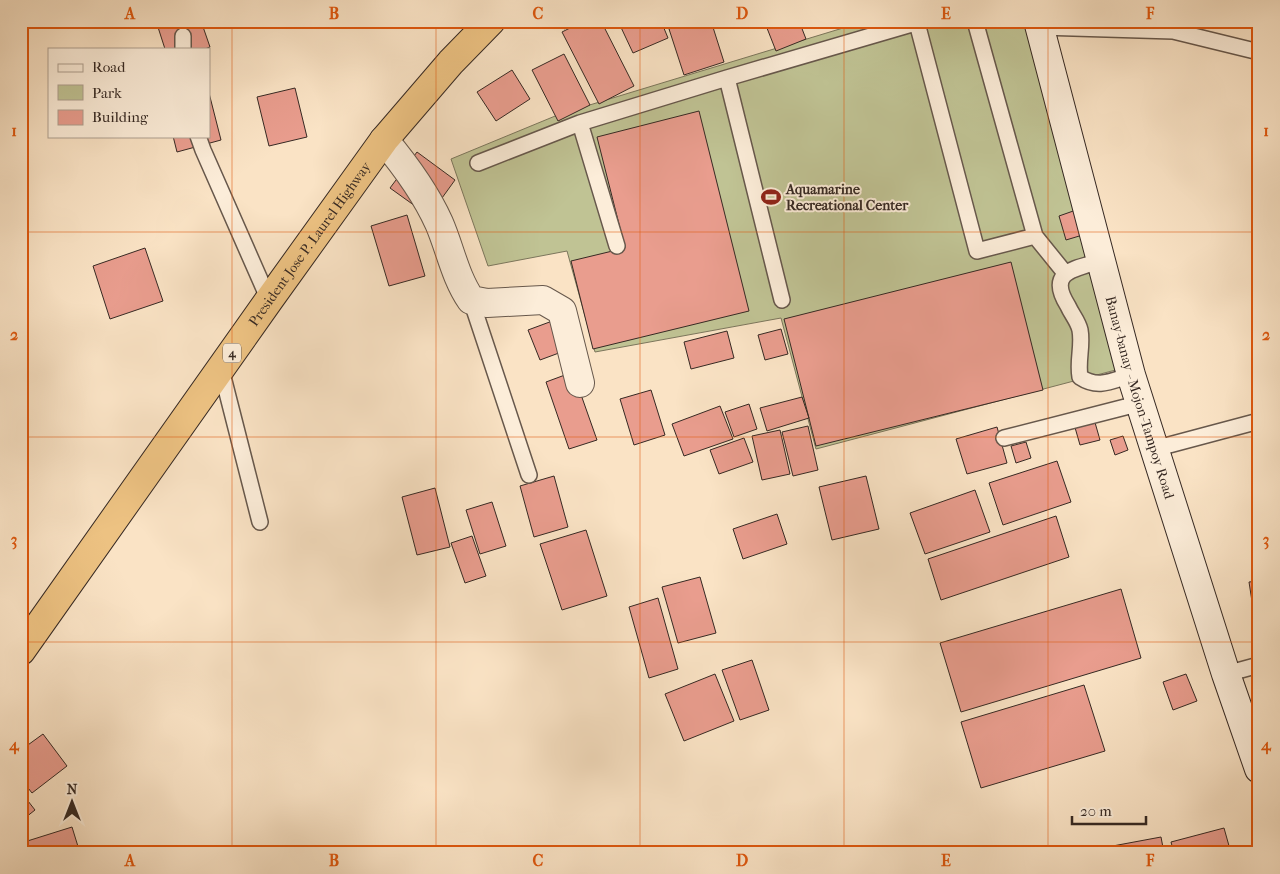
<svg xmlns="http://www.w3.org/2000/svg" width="1280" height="874" viewBox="0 0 1280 874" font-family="'IM FELL French Canon',serif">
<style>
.green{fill:#c0c394;stroke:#7b765c}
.building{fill:#e99d8e;stroke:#362923}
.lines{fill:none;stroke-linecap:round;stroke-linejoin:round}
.lane-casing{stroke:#67584c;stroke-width:18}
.street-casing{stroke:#67584c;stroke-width:30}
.secondary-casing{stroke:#362923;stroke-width:30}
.highway-casing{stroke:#362923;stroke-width:30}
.lane{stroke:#fcedd9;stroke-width:15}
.street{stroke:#fcedd9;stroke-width:28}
.secondary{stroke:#fcedd9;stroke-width:28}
.highway{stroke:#edc282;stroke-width:28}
.grid{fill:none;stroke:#df570d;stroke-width:1;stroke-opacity:0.55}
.labels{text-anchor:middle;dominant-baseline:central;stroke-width:4;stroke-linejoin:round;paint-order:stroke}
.shield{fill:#fcedd9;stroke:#71645a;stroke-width:1}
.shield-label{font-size:12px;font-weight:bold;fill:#362923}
.poi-label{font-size:14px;font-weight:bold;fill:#362923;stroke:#fcedd9;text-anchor:start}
.street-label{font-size:14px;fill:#362923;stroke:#fcedd9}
.neatline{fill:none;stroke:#df570d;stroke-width:2}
.grid-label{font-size:16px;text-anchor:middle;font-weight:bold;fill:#df570d}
</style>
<rect width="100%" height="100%" fill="#fae3c5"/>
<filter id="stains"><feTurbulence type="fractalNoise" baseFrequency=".004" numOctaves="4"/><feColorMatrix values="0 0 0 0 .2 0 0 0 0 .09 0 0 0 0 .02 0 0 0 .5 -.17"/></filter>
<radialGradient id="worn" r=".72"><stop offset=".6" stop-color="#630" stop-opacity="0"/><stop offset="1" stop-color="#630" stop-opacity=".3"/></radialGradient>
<path class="green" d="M866,21H1027L1127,367L816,449L781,318L595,352L567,251L488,266L451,159L560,114Z"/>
<path class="building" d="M156,21H201L210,47L205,49H165Z
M402,21H418L410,29Z
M560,21H579L564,29Z
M584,21H601L634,86L599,104L562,32Z
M618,21H661L668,38L633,53Z
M694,21H711L724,62L684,75L669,29Z
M768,21H799L806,39L776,51L765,23Z
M854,21H870L856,26Z
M564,54L590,105L558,121L532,70Z
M512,70L530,99L496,121L477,92Z
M295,88L307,137L269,146L257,97Z
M209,93L221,140L177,152L173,136H209Z
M699,111L749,311L593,349L571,261L625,248L597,137Z
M417,152L455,180L429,216L390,188Z
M1079,209L1086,234L1066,240L1059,216Z
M407,215L425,276L389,286L371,226Z
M145,248L163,301L110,319L93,266Z
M1011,262L1043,390L816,446L784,319Z
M555,320L567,350L540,360L528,330Z
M781,329L788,354L765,360L758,335Z
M727,331L734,358L691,369L684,342Z
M573,372L597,440L569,449L546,382Z
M651,390L665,435L634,445L620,399Z
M802,397L809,418L767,431L760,408Z
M749,404L757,429L734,437L725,412Z
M720,406L733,439L684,456L672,424Z
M1094,419L1100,440L1080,445L1074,424Z
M808,426L818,470L793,476L782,432Z
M997,427L1007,463L967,474L956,439Z
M780,430L790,474L762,480L752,436Z
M1123,436L1128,450L1115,455L1110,440Z
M744,438L753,462L719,474L710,450Z
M1026,442L1031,458L1016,463L1011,446Z
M1057,461L1071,502L1003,525L989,483Z
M554,476L568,527L534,537L520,486Z
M866,476L879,529L832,540L819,487Z
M435,488L450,547L417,555L402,497Z
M975,490L990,532L925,554L910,513Z
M492,502L506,546L480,554L466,510Z
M777,514L787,544L743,559L733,529Z
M1056,516L1069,557L941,600L928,559Z
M586,530L607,596L562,610L540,544Z
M472,536L486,576L465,583L451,543Z
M700,577L716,633L678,643L662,587Z
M1259,581V620L1255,621L1249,582Z
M1121,589L1141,658L961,712L940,643Z
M658,598L678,669L649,678L629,607Z
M752,660L769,710L740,720L722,670Z
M715,674L734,721L684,741L665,694Z
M1186,674L1197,701L1173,710L1163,682Z
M1084,685L1105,751L981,788L961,722Z
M43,734L67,766L32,793L21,779V750Z
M21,792L35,810L21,821Z
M1259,825V853H1257L1252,827Z
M72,827L80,853H21V843Z
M1224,828L1231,853H1174L1171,842Z
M1161,837L1164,853H1075Z"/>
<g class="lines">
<defs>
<path id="lane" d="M975,21L1035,236L1065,273
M917,23L977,251L1035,236
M1040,27L1173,31L1259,52
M183,36V49
M727,78L782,300
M580,123L617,246
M198,136L203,150L269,300
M478,163L580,123L727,78L922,21
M1101,261C1075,269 1046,271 1068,306C1072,315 1078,321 1080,330C1083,346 1077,361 1080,377C1098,389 1111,381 1131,375
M471,300L529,475
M221,369L260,522
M1004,438L1141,403
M1154,449L1259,421
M1226,674L1259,665"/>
<path id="street" d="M384,140C405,165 425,192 439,223C450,248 455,277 471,300L487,303L543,300L562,311L580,383"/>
<g id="secondary">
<path id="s1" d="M1038,21L1131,375L1226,674L1259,769"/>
</g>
<g id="highway">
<path id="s2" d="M21,651L269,300L384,140L451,62L491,21"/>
</g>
</defs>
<use href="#lane" class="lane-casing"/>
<use href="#street" class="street-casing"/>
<use href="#secondary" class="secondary-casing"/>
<use href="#highway" class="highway-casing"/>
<use href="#lane" class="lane"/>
<use href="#street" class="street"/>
<use href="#secondary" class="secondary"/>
<use href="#highway" class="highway"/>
</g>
<path class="grid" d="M232,21V853M436,21V853M640,21V853M844,21V853M1048,21V853M21,232H1259M21,437H1259M21,642H1259"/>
<defs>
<symbol id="stadium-bare" viewBox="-9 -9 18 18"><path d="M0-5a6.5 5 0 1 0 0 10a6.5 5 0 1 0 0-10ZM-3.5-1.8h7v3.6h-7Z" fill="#8f2418" stroke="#fcedd9" stroke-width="2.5" paint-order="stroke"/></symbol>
</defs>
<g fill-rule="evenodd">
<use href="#stadium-bare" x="757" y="183" width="28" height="28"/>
</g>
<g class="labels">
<rect class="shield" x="223" y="343.5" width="18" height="19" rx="4"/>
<g class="shield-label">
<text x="232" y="353">4</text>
</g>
<g class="poi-label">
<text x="786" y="189">Aquamarine<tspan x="786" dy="16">Recreational Center</tspan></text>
</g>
<g class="street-label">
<text stroke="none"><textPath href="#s2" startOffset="499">President Jose P. Laurel Highway</textPath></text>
<text stroke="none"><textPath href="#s1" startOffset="390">Banay-banay - Mojon-Tampoy Road</textPath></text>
</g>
</g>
<rect width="1280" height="874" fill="none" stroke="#fae3c5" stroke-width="55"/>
<rect x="48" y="48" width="162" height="90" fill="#fcedd9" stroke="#ad9f90"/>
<rect x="58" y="64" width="25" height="8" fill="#fcedd9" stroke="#ad9f90"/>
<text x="92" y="72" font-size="15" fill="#362923">Road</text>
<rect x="58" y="85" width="25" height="15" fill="#c0c394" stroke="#ad9f90"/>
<text x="92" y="98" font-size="15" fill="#362923">Park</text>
<rect x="58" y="110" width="25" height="15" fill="#e99d8e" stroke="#ad9f90"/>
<text x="92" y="122" font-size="15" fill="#362923">Building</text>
<g transform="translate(72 802)" stroke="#fcedd9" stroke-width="4" paint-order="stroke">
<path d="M0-4L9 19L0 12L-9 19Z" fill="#362923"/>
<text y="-8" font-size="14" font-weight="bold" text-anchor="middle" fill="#362923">N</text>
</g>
<path d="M1072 816v8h74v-8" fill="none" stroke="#362923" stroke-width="2.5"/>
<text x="1080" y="816" font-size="15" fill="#362923" stroke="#fcedd9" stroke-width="4" paint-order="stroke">20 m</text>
<rect x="28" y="28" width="1224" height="818" class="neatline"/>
<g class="grid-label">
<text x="130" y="19">A</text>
<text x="334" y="19">B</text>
<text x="538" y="19">C</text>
<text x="742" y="19">D</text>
<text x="946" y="19">E</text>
<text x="1150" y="19">F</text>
<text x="14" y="136">1</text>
<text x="1266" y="136">1</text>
<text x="14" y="340">2</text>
<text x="1266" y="340">2</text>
<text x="14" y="545">3</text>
<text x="1266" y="545">3</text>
<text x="14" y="750">4</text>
<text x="1266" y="750">4</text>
<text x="130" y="866">A</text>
<text x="334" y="866">B</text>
<text x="538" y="866">C</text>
<text x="742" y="866">D</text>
<text x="946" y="866">E</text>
<text x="1150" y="866">F</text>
</g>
<rect width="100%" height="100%" filter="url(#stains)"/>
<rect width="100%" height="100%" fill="url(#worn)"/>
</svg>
